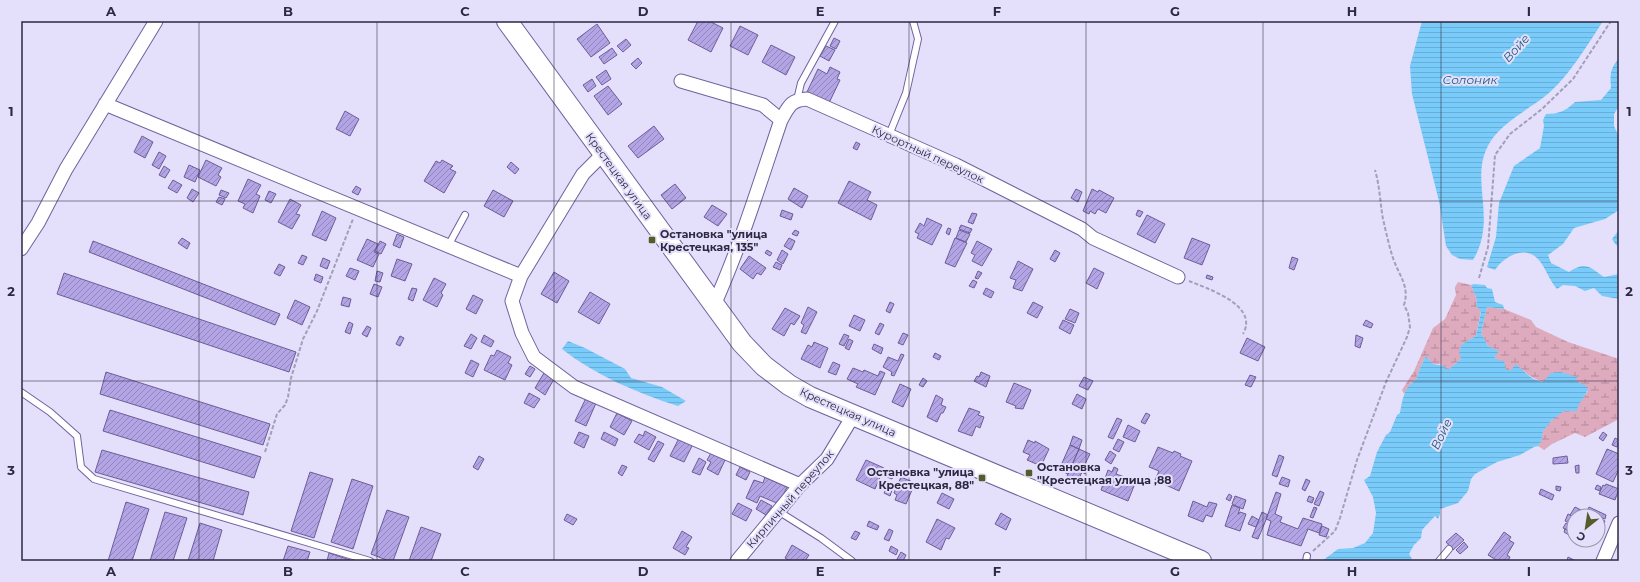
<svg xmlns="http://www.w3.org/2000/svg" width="1640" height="582" viewBox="0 0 1640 582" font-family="Montserrat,sans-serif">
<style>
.wetland{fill:url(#wetland-marsh)}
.water{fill:url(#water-rules)}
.building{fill:url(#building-hatch);stroke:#6d5d98}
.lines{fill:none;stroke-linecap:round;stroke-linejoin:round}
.service-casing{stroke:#71619d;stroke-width:8}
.minor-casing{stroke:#71619d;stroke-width:15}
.primary-casing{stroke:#71619d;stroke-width:22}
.path{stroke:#a39eb9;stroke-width:2;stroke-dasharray:4 2;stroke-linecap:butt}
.service{stroke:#fff;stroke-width:6}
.minor{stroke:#fff;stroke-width:13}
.primary{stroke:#fff;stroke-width:20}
.grid{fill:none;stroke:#2e2842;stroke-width:1;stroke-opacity:0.55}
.poi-dot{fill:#555b29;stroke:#e4dffa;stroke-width:1.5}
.labels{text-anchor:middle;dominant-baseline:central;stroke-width:4;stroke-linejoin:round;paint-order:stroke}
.street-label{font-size:11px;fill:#2e2842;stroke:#e4dffa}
.poi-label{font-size:11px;font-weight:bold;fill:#2e2842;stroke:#e4dffa;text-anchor:start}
.water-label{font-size:12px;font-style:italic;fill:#1b5a7a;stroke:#e4dffa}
.neatline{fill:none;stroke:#2e2842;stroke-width:1.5}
.grid-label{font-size:13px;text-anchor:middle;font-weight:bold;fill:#2e2842}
</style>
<defs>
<pattern id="wetland-marsh" width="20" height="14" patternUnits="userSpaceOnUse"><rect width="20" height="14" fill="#deaabd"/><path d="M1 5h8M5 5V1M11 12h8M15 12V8" fill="none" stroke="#b48a9b"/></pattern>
<pattern id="water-rules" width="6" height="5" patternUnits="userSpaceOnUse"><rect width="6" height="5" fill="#79cbfa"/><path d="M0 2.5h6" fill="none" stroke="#69aed8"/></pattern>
<pattern id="building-hatch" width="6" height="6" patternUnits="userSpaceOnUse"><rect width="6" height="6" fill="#b3a4e5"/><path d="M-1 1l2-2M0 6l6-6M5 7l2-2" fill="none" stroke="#9286bb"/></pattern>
</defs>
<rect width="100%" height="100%" fill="#e4dffa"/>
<path class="wetland" d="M1458,282L1471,285L1477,300L1476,305L1481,311L1476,336L1462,344L1461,359L1449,369H1445L1440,364H1433L1426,356L1420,368L1416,380L1412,382L1404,394L1402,390L1414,371L1433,328L1445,319L1456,295L1455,287Z
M1487,307L1504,309L1531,320L1536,327L1568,342L1619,359V419L1585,437L1575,433L1552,444L1544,450L1538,446C1543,441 1541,437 1543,431C1545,428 1549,423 1551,421C1563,408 1578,408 1588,391C1566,386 1538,386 1523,370H1506L1494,357L1497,350L1488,346L1481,333Z"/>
<path class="water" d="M1422,21H1603C1588,44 1571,73 1550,92C1530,110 1497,123 1486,150C1475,175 1487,205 1483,231C1482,241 1478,252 1473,260L1460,259L1452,255L1446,246L1439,201L1412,94L1410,66Z
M1619,58V106L1614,114V126L1619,137V210L1605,219L1574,228L1563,244L1548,255L1551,263L1569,272C1586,261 1589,267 1604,277L1619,274V299L1602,296L1594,288L1585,291L1575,286L1563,285L1557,289C1549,280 1545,266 1538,259C1525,245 1504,256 1495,270L1487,267L1496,237L1499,203L1514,166L1540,148L1544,126L1543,120L1546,114C1558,114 1566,111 1575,102L1601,100L1611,88C1610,74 1610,69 1619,58Z
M1619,230V246L1616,245L1612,239Z
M1474,284L1485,285L1487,288L1492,289L1495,302L1503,305L1504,309L1487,307L1481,333L1488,346L1497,350L1498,353L1494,357L1498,360L1504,361L1506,370H1511L1516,364C1525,372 1531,380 1543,382L1551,373L1560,372L1577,377L1576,381L1588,387C1587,397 1578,401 1577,411H1564L1552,420L1543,431L1541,442L1538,446L1534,447L1520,455L1497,462L1475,474L1471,479L1468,491L1458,503L1440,509V514L1438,519L1435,516L1422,530L1421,538L1414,545L1409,554L1412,559L1410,561H1322L1338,549L1353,548L1365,543L1373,533L1376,513L1373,497L1364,480L1370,476L1377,452L1386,435L1390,432L1397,415L1400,413C1402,402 1404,386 1416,380L1420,368L1426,356L1433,364L1445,366V369H1449L1461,359L1459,352L1462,344L1476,336L1481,312L1476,305L1477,300L1471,285Z
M568,341L585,348L625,369L631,378L662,387L686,401L678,406C637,393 595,375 562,349Z"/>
<path class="building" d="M698,21H709L723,28L711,52L688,40Z
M597,24L610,43L591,57L577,39Z
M740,26L758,35L748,55L730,46Z
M834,38L840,41L836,49L830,46Z
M626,39L631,45L623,52L617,46Z
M771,45L795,57L786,75L762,62Z
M826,46L835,50L829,61L820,56Z
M612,48L617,55L604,64L599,57Z
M638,58L642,63L636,69L631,64Z
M830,67L840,72L837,79L840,80L829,103L807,92L818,69L827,74Z
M606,70L611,79L602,85L596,77Z
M592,79L596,86L588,92L583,85Z
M608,86L622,104L608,115L594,96Z
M345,111L359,119L350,136L336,129Z
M654,126L664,139L638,158L628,146Z
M142,136L153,142L145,158L134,152Z
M856,142L860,144L857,150L853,148Z
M159,152L166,156L159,169L152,165Z
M206,160L222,168L218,175L221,177L216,186L198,177Z
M442,160L453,166L450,169L456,172L444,193L424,181L436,161L440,163Z
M511,162L519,169L515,174L507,167Z
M189,165L200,170L195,182L184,177Z
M164,166L170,170L165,178L159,175Z
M248,179L261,185L256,194L260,196L253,213L243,208L245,204L238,201Z
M173,180L182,185L177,193L168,188Z
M849,181L871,192L867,200L877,205L871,220L838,203Z
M675,184L686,198L672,209L661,195Z
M356,186L361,189L358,195L352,192Z
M794,188L808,196L802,208L788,199Z
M192,189L199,193L193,202L187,198Z
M1076,189L1082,192L1078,202L1071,198Z
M1092,189L1098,192L1099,190L1114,198L1106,213L1098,209L1095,214L1090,211L1089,214L1083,211Z
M221,190L229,193L226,198L219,195Z
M493,190L513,201L504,217L484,206Z
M269,191L276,194L271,203L265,200Z
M219,197L225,199L222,205L216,202Z
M290,199L301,205L296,214L300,215L292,229L278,222Z
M712,205L727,214L718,226L704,217Z
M782,210L793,214L791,220L780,216Z
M1138,210L1143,212L1140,217L1136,215Z
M322,211L336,218L326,241L312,235Z
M972,213L977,214L973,224L968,222Z
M1147,215L1165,224L1155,243L1137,234Z
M927,218L942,225L932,245L917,238L919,234L915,232L920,223L924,226Z
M961,225L972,229L970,233L959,229Z
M948,228L951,229L949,235L946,233Z
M795,230L799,232L797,236L792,234Z
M959,230L970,234L966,242L956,238Z
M397,234L404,237L400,248L393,245Z
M182,238L190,243L187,249L178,243Z
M789,238L795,241L791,250L784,246Z
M955,238L967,243L955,267L945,263Z
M1192,238L1210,245L1202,265L1184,258Z
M367,239L378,244L374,252L379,254L373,267L357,260Z
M93,241L280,314L275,325L89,252Z
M380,241L386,244L381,254L375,251Z
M977,241L992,249L982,266L972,261L975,255L971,253Z
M767,250L772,253L770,256L765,253Z
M782,250L788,254L783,264L777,260Z
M1055,250L1060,253L1055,262L1050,259Z
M302,255L307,257L303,265L298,263Z
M749,256L766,268L761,275L757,273L753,279L740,269Z
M1292,257L1298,259L1294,270L1289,268Z
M323,258L330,261L327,269L320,266Z
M397,259L412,264L405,281L391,276Z
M1018,261L1033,269L1022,291L1013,288L1016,280L1010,278Z
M776,262L782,265L780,270L773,267Z
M279,264L285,267L280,276L274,273Z
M350,268L359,271L355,280L346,276Z
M1094,268L1104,273L1097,289L1086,283Z
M377,271L383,273L380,282L375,281Z
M978,271L982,273L978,279L975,278Z
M554,272L569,281L557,303L541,294Z
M64,273L296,352L289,372L57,294Z
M316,274L323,277L321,283L314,280Z
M1207,275L1213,277L1212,280L1206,278Z
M434,278L446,284L441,293L443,295L437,307L423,300Z
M973,280L977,282L974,288L969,286Z
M374,284L382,287L378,297L370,294Z
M412,288L417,289L413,301L408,299Z
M986,288L994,292L991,298L983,294Z
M590,292L610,304L599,324L578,312Z
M473,295L483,300L476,314L466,309Z
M343,297L351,299L349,307L341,305Z
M295,300L310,307L302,325L287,318Z
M890,302L894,304L890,313L886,311Z
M1033,302L1043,307L1037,318L1027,313Z
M808,307L817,312L806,334L801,332L804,325L801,323Z
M785,308L800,316L794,325L791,323L784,336L772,329Z
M1070,309L1079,313L1075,323L1065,319Z
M854,315L865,320L860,331L849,326Z
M1063,320L1074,325L1070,334L1059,328Z
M1366,320L1373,324L1371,328L1363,325Z
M349,322L353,324L350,334L345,332Z
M880,323L884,325L879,335L875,333Z
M367,326L371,328L367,337L362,334Z
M903,333L908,335L903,345L898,343Z
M471,334L477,338L471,349L464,346Z
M844,334L849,336L844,346L839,344Z
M484,335L494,341L491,347L481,342Z
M1356,335L1363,338L1360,348L1355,346Z
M400,336L404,338L400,346L396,344Z
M1247,338L1265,347L1258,361L1240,353Z
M849,339L853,341L849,350L845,348Z
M814,342L828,348L820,368L801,359L808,345L812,347Z
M874,344L883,348L881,354L872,349Z
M497,350L511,357L508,363L512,365L505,380L484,370L491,355L494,356Z
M935,353L941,356L939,360L933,357Z
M901,354L904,355L894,376L891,375L892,372L883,367L888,357L898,361Z
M471,360L479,364L473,377L465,373Z
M833,362L840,365L836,375L828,372Z
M530,366L535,369L530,377L525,374Z
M853,368L863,372L864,370L878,376L880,371L885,373L875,395L856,387L858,384L847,379Z
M106,372L270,424L263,445L100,394Z
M981,372L990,376L986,387L974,381L977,376L979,377Z
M544,373L554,379L545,395L535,388Z
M1250,375L1256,377L1251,387L1245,385Z
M1084,377L1093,381L1088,390L1079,386Z
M923,378L927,381L923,387L919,385Z
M1014,383L1031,390L1023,409L1015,408L1016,406L1006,402Z
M900,384L911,389L903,407L892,402Z
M529,393L540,399L534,408L524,403Z
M1077,394L1086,399L1082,409L1072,404Z
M936,395L943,399L941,405L946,407L943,413H941L937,422L927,417Z
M586,398L596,403L586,426L575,421Z
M969,408L980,412L978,415L984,417L980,428L976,426L972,436L958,431Z
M110,410L261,457L254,478L103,431Z
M617,413L632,421L624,435L610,427Z
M1146,413L1150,415L1145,424L1141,422Z
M1117,418L1122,420L1113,439L1108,437Z
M1128,425L1140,431L1135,442L1123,437Z
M645,431L656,437L649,450L634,442L639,434L643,436Z
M579,432L589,436L584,448L574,443Z
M604,432L618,439L615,446L601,439Z
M1603,432L1607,435L1603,441L1599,438Z
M1073,436L1082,440L1079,449L1070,445Z
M679,438L693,444L684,462L670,456Z
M1615,438L1619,440L1617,447L1612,445Z
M1118,439L1124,442L1119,452L1113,449Z
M1028,440L1035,443V441L1049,449L1041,466L1027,460L1030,455L1023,452Z
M658,441L664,444L654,462L648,459Z
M1070,445L1079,449L1068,474L1059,470Z
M1158,447L1173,453L1174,451L1181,454L1180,456L1192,461L1179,491L1155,480L1159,471L1149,467Z
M1079,449L1090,454L1084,466L1088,468L1085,474L1082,472L1078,481L1067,476Z
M1607,449L1619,454V469L1613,482L1596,474Z
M102,450L249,492L243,515L95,472Z
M1110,451L1116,455L1111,464L1105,460Z
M711,453L725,460L718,475L707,469L711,462L707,460Z
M1279,455L1284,457L1277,477L1272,475Z
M479,456L484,459L478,470L473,467Z
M1567,456L1568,463L1553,464V458Z
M699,458L706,462L700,475L692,472Z
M866,460L884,468L875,489L856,480Z
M622,465L627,467L622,476L618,473Z
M1579,465V473H1576L1575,466Z
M740,467L750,472L746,480L736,475Z
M1114,467L1118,469L1116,474L1136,481L1128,501L1101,490L1108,470L1112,472Z
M890,471L895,473L892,479L887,477Z
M310,472L333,479L314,538L291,531Z
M765,477L787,487L779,504L760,496L757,503L746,498L754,480L763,483Z
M901,477L915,483L906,504L895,500L897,495L894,493Z
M1282,477L1290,480L1288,487L1279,484Z
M352,479L373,486L353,549L331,542Z
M1306,479L1310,481L1305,491L1302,489Z
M1606,484L1619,489L1615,500L1599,494L1603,485L1605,486Z
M1597,485L1601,487L1600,491L1595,489Z
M1556,486L1561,487L1560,491L1556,490Z
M887,487L892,490L890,496L884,493Z
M1541,489L1554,495L1552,500L1539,494Z
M1320,491L1324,493L1319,506L1314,504Z
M1276,492L1281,494L1275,514L1282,517L1280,522L1298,529L1303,518L1322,524L1319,533L1308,529L1301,546L1267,535L1271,521L1266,519Z
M942,493L954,499L949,509L937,503Z
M1229,494L1232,496L1230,501L1226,499Z
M1235,496L1246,500L1243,509L1232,504Z
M1309,496L1314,498L1312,503L1307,501Z
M761,500L772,506L766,515L756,509Z
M1193,501L1207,507L1209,502L1217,504L1212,517L1206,515L1203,522L1188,516Z
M126,502L149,509L132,561H108Z
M738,503L752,510L746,521L732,514Z
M1232,505L1240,508L1238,514H1239L1240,512L1246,514L1240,531L1225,526Z
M1314,507L1317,508L1313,518L1310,517Z
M1575,507L1583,511L1581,516L1574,517L1570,515Z
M1589,507L1606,515L1605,519L1587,511Z
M387,510L409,517L393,561H389L371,554Z
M165,512L187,518L173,561H150Z
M1262,512L1268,515L1258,539L1252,537Z
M1585,512L1594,516H1583Z
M1001,513L1011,519L1006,530L995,524Z
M567,514L577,519L573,525L564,520Z
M1568,514L1574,517V525L1565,521Z
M1252,516L1259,520L1256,527L1248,524Z
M1598,518L1605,521L1598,537Z
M937,519L955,528L949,539L946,538L941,550L926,542Z
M869,521L879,526L877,530L867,526Z
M200,523L222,530L213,561H188Z
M1566,523L1573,527L1574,533L1563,528Z
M1322,526L1329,529L1326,537L1319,535Z
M421,527L441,534L431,561H409Z
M889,529L893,531L889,541L884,539Z
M1565,529L1571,532L1569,535L1564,532Z
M682,531L692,537L686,547L689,548L685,555L673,548Z
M855,531L860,533L856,540L851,538Z
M1504,532L1511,537L1509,540L1514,543L1507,555L1510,557L1508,561H1498L1488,555Z
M1456,533L1464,540L1453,550L1446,542Z
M1464,542L1468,547L1460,554L1456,550Z
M792,545L809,555L805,561H790L785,558Z
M288,546L310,552L307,561H283Z
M891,546L898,550L896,555L889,551Z
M901,552L906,555L903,561H896Z
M329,553L350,560V561H327Z
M1568,557L1576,561H1567Z"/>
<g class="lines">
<defs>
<path id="service" d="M797,100L801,83L835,21
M889,135L906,93L918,39L913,21
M448,246L465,215
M21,392L50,412L77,436L81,467L94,479L370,561
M778,511L821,538L852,561
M1306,561L1307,556
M1439,561L1449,549"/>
<path id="minor" d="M681,81L763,105L781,120C789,106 791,100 807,99L956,165L1082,229L1093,238L1178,277
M105,104L521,276
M603,154L583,174L521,276L512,301L522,333L534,357L574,387L800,485
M21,249L38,223L66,169L156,21
M714,305C741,245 760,182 781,120
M737,561L800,485L827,459L853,416
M1603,561L1619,523"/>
<path id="primary" d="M507,21L742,343L764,366L789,385L810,397L1201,561"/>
</defs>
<use href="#service" class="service-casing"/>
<use href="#minor" class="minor-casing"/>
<use href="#primary" class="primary-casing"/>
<path class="path" d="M1479,278L1488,247L1495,155L1510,134L1542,109L1573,79L1611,21
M1189,281C1206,288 1249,302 1246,325C1246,328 1244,332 1243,334
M265,452L277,414L285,405L288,397L291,378L303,339L317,311L353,219
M1313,551L1335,531L1340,518L1357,460L1386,382L1407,337L1410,327L1408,313L1404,305C1410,286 1399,276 1393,258C1389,246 1386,232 1383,219C1380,203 1380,187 1375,170"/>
<use href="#service" class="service"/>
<use href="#minor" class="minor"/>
<use href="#primary" class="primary"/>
</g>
<path class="grid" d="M199,21V561M377,21V561M554,21V561M731,21V561M909,21V561M1086,21V561M1263,21V561M1441,21V561M21,201H1619M21,381H1619"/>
<g class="poi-dot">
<rect x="648" y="236" width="8" height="8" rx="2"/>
<rect x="1025" y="469" width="8" height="8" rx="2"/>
<rect x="978" y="474" width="8" height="8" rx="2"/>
</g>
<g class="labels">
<g class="street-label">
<text transform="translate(928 154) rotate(25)">Курортный переулок</text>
<text transform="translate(619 176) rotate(54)">Крестецкая улица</text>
<text transform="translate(848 412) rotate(24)">Крестецкая улица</text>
<text transform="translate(790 499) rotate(-49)">Кирпичный переулок</text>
</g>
<g class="poi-label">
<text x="660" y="234">Остановка "улица<tspan x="660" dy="13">Крестецкая, 135"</tspan></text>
<text x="1037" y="467">Остановка<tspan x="1037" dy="13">"Крестецкая улица ,88</tspan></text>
<text x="974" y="472" text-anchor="end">Остановка "улица<tspan x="974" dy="13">Крестецкая, 88"</tspan></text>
</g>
<g class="water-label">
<text transform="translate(1516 48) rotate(-48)">Войе</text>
<text x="1470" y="79">Солоник</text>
<text transform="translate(1441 434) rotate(-64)">Войе</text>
</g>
</g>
<rect width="1640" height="582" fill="none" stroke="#e4dffa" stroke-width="44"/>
<g transform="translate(1586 528) rotate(210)"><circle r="19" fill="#e4dffa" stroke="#9b96b0"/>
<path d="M0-3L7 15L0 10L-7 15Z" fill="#555b29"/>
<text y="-6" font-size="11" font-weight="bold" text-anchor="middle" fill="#2e2842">С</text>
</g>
<rect x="22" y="22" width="1596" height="538" class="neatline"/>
<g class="grid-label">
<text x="111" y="16">A</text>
<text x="288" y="16">B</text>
<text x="465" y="16">C</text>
<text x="643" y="16">D</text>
<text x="820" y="16">E</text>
<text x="997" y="16">F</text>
<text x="1175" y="16">G</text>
<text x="1352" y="16">H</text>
<text x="1529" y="16">I</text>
<text x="11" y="116">1</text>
<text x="1629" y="116">1</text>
<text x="11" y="296">2</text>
<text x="1629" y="296">2</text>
<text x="11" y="475">3</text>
<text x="1629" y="475">3</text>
<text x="111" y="576">A</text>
<text x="288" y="576">B</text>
<text x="465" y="576">C</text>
<text x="643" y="576">D</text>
<text x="820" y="576">E</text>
<text x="997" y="576">F</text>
<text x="1175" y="576">G</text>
<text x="1352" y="576">H</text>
<text x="1529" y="576">I</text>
</g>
</svg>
